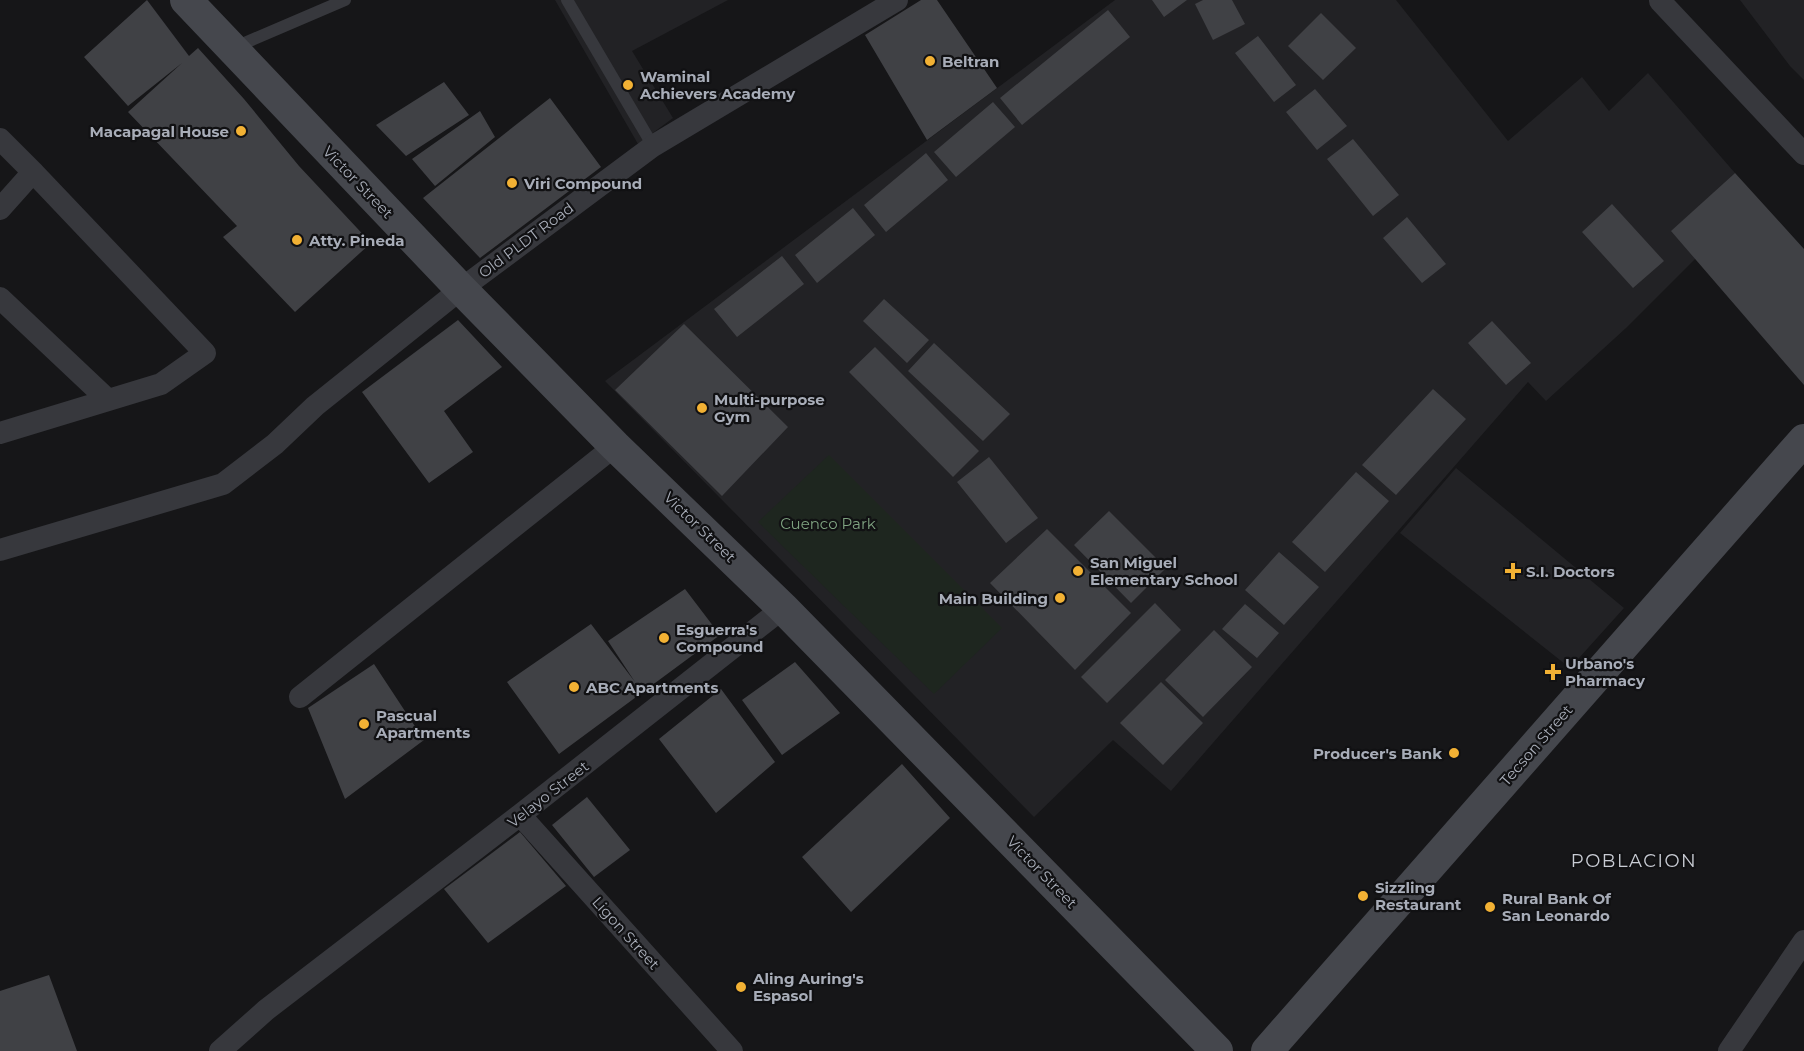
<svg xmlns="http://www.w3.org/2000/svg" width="1804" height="1051" viewBox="0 0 1804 1051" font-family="Montserrat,sans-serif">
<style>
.built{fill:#222225}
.green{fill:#1e261f}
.building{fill:#404145}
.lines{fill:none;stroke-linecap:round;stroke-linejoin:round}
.lane{stroke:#37383d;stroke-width:12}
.street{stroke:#37383d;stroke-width:22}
.secondary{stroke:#45474d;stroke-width:32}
.poi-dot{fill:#f2b134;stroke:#111113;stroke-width:2}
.labels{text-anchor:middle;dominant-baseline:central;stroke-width:4.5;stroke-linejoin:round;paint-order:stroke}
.poi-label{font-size:15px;font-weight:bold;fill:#a8adb8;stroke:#111113;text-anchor:start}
.street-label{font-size:15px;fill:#a8adb8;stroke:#111113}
.park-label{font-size:15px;fill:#7fa381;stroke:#111113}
.quarter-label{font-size:18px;letter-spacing:1.5px;fill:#c9ccd4;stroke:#111113}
</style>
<rect width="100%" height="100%" fill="#161618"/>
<path class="built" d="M555,0H728L632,51L673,118L638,144Z
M1115,0H1396L1508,141L1582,77L1609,111L1648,73L1735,173L1672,231L1696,258L1626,328L1546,401L1528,382L1171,791L1113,740L1034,817L605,381Z
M1740,0H1804V80L1790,66Z
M1456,468L1624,608L1570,668L1400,533Z"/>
<path class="green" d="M829,455L1002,628L934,694L758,522Z"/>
<path class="building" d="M147,0L189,56L198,48L244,99L299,166L371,243L295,312L223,237L237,226L128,112L182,63L128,106L84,57Z
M921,0H937L997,88L927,140L865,35Z
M1152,0H1187L1164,17Z
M1203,0H1232L1245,24L1213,40L1195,4Z
M1108,10L1130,37L1022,125L1000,98Z
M1321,13L1356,48L1323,80L1288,46Z
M1258,36L1296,85L1274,102L1235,53Z
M444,82L469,115L406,156L376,125Z
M1315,89L1347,126L1317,150L1286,112Z
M550,98L601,167L480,258L423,198Z
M993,102L1015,127L956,177L934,152Z
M480,111L495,137L435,186L412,159Z
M1353,139L1399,195L1373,216L1327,159Z
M926,153L948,180L886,232L864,205Z
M1735,173L1804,249V385L1671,231Z
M1612,204L1664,261L1633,288L1582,232Z
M853,208L875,235L817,283L795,255Z
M1407,217L1446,264L1422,283L1383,238Z
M782,256L804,284L737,337L714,309Z
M884,299L929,340L907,363L863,321Z
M458,320L502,367L444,411L473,452L429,483L362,392Z
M1492,321L1531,363L1506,385L1468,343Z
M684,324L788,427L722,496L615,390Z
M934,343L1010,414L983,441L908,371Z
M875,347L979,451L953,477L849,372Z
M1433,389L1466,419L1396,495L1362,465Z
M989,457L1038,518L1006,543L957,482Z
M1356,472L1389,501L1325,572L1292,542Z
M1109,511L1166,568L1131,603L1074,545Z
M1047,529L1131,613L1075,670L990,583Z
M1279,552L1319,587L1284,625L1245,590Z
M685,589L720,635L559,754L507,682L591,624L635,682L608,641Z
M1155,603L1181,630L1107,703L1081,677Z
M1245,604L1279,633L1257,658L1222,629Z
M1214,630L1252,667L1203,717L1165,680Z
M795,662L840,713L782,755L742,700Z
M374,664L424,740L345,799L308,708Z
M1161,682L1203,723L1163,765L1120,723Z
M721,689L775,762L716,813L659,739Z
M902,764L950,818L851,912L802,857Z
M587,797L630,850L594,877L552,825Z
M520,832L566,886L488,943L444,889Z
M49,975L77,1051H0V991Z"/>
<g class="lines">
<path class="lane" d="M567,0L653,146
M233,48L345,0"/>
<path class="street" d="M1660,1L1804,154
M0,139L33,172L205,353L161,384L0,433
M0,209L33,172
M0,298L107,399
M0,550L223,484L275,444L315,406L461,289L653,146L897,0
M300,697L615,446
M520,815L732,1051
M220,1051L266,1010L520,815L783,608
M1729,1051L1804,941"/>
<path class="secondary" d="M186,0L461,289L615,446L783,608L1217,1051
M1267,1051L1804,440"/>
</g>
<g class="poi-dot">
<circle cx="930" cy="61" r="6"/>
<circle cx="628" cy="85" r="6"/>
<circle cx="241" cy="131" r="6"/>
<circle cx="512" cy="183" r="6"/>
<circle cx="297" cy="240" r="6"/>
<circle cx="702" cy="408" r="6"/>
<circle cx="1078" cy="571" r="6"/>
<path d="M1510 562h6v6h6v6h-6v6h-6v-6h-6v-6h6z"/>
<circle cx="1060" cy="598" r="6"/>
<circle cx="664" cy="638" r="6"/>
<path d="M1550 663h6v6h6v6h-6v6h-6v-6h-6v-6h6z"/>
<circle cx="574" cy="687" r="6"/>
<circle cx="364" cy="724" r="6"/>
<circle cx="1454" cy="753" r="6"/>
<circle cx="1363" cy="896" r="6"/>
<circle cx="1490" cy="907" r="6"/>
<circle cx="741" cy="987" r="6"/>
</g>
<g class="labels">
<g class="poi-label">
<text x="942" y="61">Beltran</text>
<text x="640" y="76">Waminal<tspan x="640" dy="17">Achievers Academy</tspan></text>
<text x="229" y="131" text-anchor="end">Macapagal House</text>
<text x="524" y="183">Viri Compound</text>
<text x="309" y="240">Atty. Pineda</text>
<text x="714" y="399">Multi-purpose<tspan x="714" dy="17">Gym</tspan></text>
<text x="1090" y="562">San Miguel<tspan x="1090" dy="17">Elementary School</tspan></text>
<text x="1526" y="571">S.I. Doctors</text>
<text x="1048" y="598" text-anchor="end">Main Building</text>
<text x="676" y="629">Esguerra's<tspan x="676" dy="17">Compound</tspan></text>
<text x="1565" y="663">Urbano's<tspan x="1565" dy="17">Pharmacy</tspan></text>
<text x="586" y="687">ABC Apartments</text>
<text x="376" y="715">Pascual<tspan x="376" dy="17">Apartments</tspan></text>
<text x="1442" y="753" text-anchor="end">Producer's Bank</text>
<text x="1375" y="887">Sizzling<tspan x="1375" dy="17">Restaurant</tspan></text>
<text x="1502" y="898">Rural Bank Of<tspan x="1502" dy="17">San Leonardo</tspan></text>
<text x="753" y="978">Aling Auring's<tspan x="753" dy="17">Espasol</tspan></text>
</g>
<g class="street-label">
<text transform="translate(358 182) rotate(46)">Victor Street</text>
<text transform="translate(526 240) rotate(-37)">Old PLDT Road</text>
<text transform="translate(700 527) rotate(44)">Victor Street</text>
<text transform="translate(1536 745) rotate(-49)">Tecson Street</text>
<text transform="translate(548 794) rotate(-38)">Velayo Street</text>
<text transform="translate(1042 872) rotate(46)">Victor Street</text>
<text transform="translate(626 933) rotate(48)">Ligon Street</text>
</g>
<g class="park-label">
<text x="828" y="523">Cuenco Park</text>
</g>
<g class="quarter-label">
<text x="1634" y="861">POBLACION</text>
</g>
</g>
</svg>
